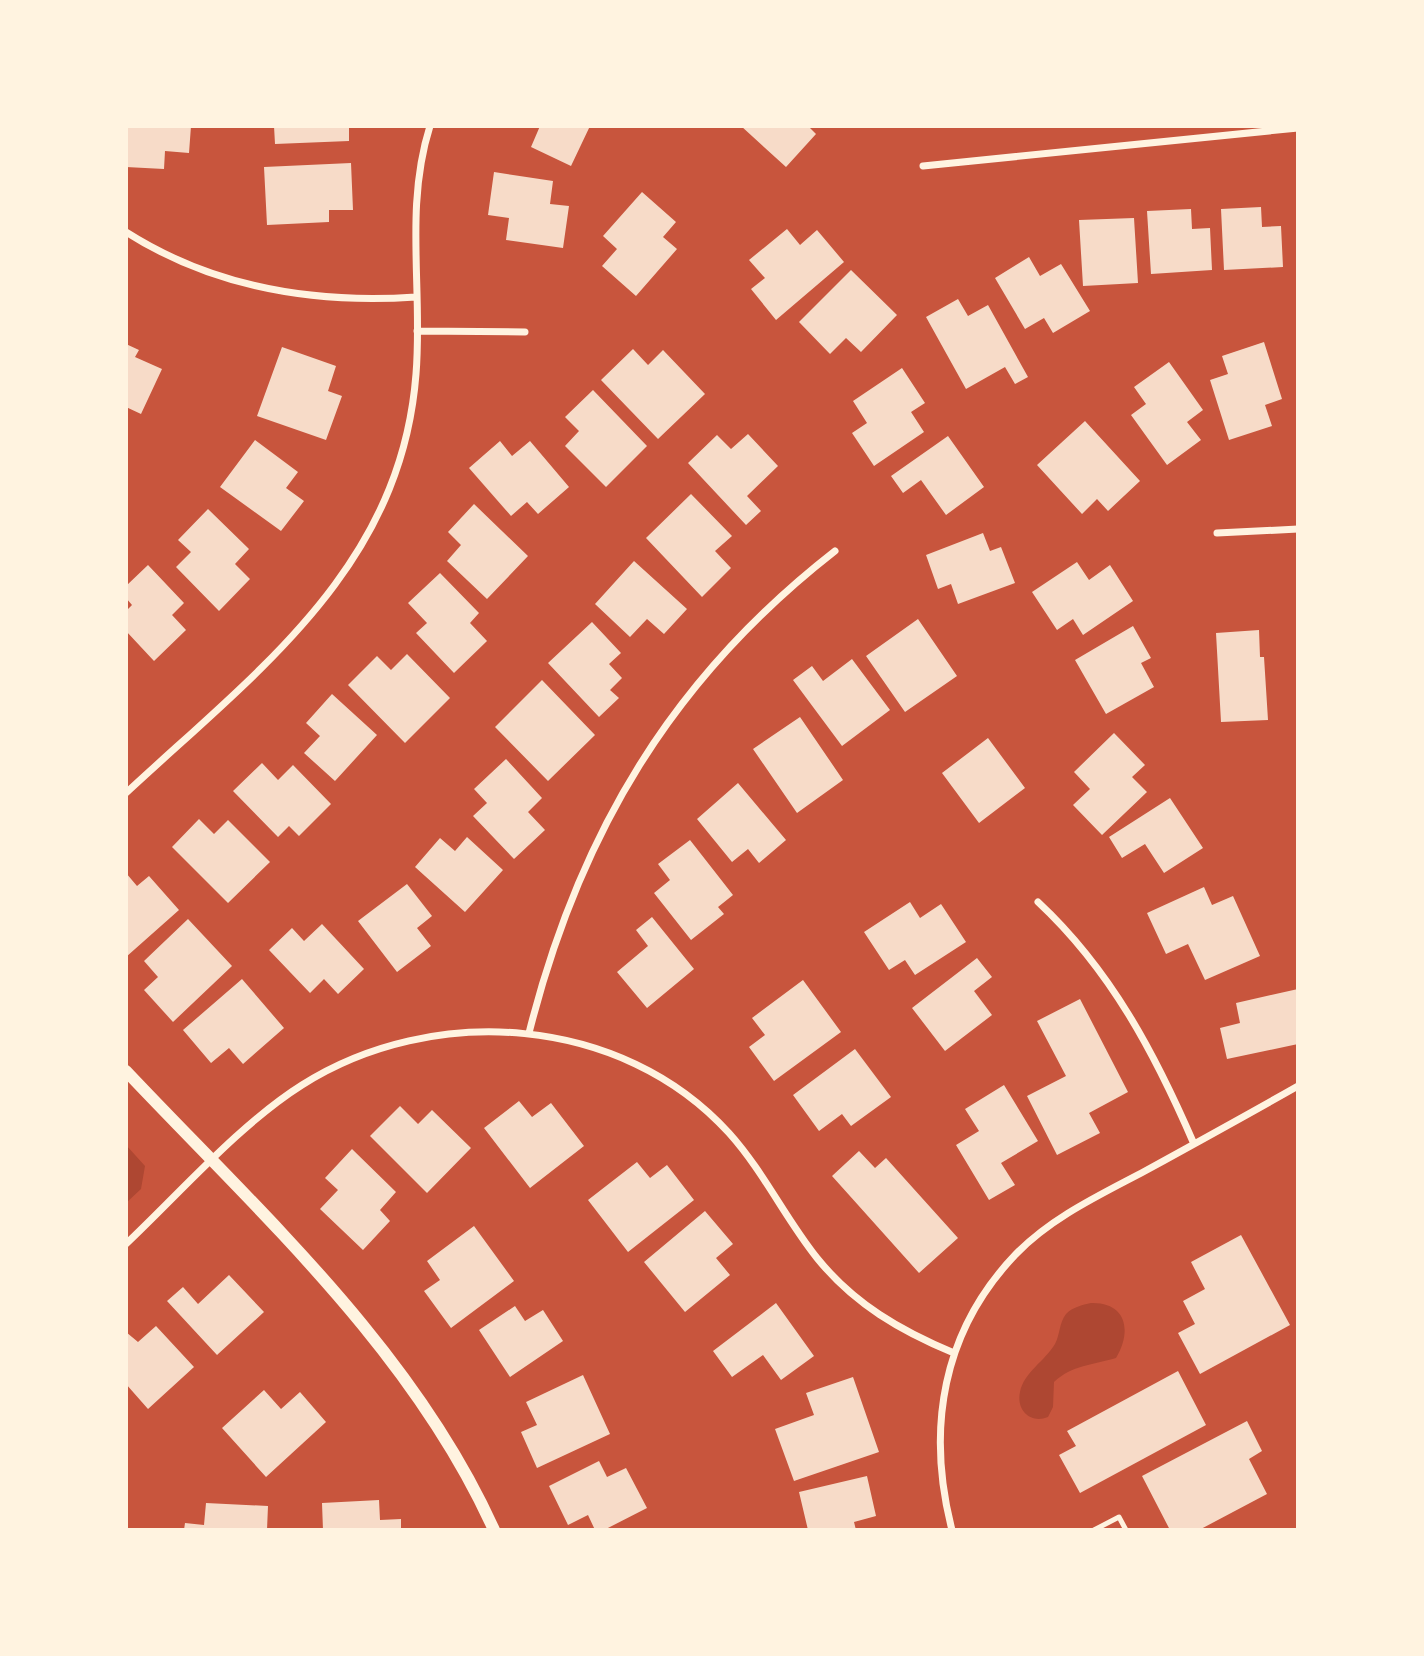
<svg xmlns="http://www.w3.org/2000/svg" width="1424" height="1656" viewBox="0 0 1424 1656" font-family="'Source Sans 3',sans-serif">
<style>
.green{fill:#ae4732}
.building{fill:#f7dbc8}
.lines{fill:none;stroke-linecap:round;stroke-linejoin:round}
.service{stroke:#fff3e0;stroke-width:5}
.minor{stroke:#fff3e0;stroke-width:7}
.tertiary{stroke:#fff3e0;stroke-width:12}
</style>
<rect width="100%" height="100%" fill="#c8553d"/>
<path class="green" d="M126,1145L145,1166L141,1189L126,1203Z
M1091,1303C1127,1302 1132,1332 1116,1358C1093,1365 1072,1365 1054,1382L1053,1407L1048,1417C1031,1424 1016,1411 1020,1392C1024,1372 1045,1361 1055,1344C1060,1335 1059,1323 1066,1314C1073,1307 1082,1305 1091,1303Z"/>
<path class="building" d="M126,126H191L189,153L165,151L164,169L126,167Z
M274,126H349V141L275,144Z
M540,126H590L571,166L531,147Z
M741,126H808L816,134L786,167Z
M351,163L353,210H329V222L267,225L264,167Z
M494,172L553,181L550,204L569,206L563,248L506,240L509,218L488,215Z
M642,192L676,222L663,237L677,249L636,296L602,266L617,249L603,236Z
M1261,207L1262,227L1281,226L1283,267L1224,270L1221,209Z
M1191,209L1192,229L1210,228L1212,270L1151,274L1147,211Z
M1134,218L1138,283L1083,286L1079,220Z
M787,229L800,245L817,230L844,262L776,320L751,289L765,278L749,260Z
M1029,257L1040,276L1061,264L1090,311L1053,333L1044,318L1025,329L995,278Z
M851,270L897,315L861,352L846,338L830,354L799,322Z
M958,299L968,316L988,305L1028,377L1015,384L1005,367L966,389L926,317Z
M1264,342L1282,399L1265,405L1272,426L1229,440L1210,380L1228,374L1222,356Z
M126,344L139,350L135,357L162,369L141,414L126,407Z
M282,347L336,366L328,391L342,396L326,440L257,416Z
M633,349L648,365L663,350L705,394L658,439L601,380Z
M1169,362L1203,410L1187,422L1201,440L1167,465L1131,415L1146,404L1134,387Z
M902,368L925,403L911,412L924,432L874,466L852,433L867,423L853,401Z
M593,390L647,446L606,487L565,446L579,431L565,417Z
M1085,421L1140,481L1108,511L1097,499L1082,514L1037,465Z
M748,434L778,466L747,496L761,511L746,525L688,463L717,435L731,449Z
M948,436L984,487L946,515L921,480L903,493L891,476Z
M255,440L298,472L286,488L304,501L281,531L220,487Z
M500,441L512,456L530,441L569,487L538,514L527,502L511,516L469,468Z
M691,494L732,536L715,551L731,568L702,597L646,538Z
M474,504L528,556L487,599L447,561L461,545L448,532Z
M208,509L249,549L235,564L250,579L219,611L176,567L191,552L178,540Z
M983,533L990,551L1001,547L1015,583L958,604L951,584L938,589L926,555Z
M634,561L687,609L664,634L647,619L630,637L595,604Z
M1077,562L1089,580L1110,565L1133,601L1083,635L1073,619L1057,630L1032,592Z
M148,565L184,603L172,615L186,630L154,661L126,631V611L132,605L126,598V586Z
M440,573L479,613L470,623L487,641L454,673L416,633L427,623L408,603Z
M918,619L957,676L905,712L866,656Z
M592,622L621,653L609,664L622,678L610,690L619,698L599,717L548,663Z
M1133,626L1151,658L1141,663L1154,687L1106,714L1075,660Z
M1259,630L1260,657H1264L1268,720L1221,722L1216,633Z
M407,654L450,698L405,743L348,685L377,656L391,670Z
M852,659L890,710L842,746L793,680L812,666L823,681Z
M542,680L595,735L548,781L495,727Z
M332,694L377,735L335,781L304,753L320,736L306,723Z
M800,717L843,780L797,813L753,749Z
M1114,733L1145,765L1132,777L1147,792L1102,835L1073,805L1090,789L1074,772Z
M988,738L1025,788L979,823L942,773Z
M506,759L542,798L528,812L545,830L514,859L473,816L487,803L474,789Z
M262,763L278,780L293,765L331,804L299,836L289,826L278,837L233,791Z
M738,783L786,840L759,863L748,849L732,862L697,819Z
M1170,798L1203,848L1164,873L1145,844L1122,858L1109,837Z
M199,819L214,834L228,820L270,862L228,903L172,847Z
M467,837L503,870L465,912L415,867L440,838L455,851Z
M690,840L733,895L718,907L724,914L691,940L654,893L670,880L658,864Z
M126,873L137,886L149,876L179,910L126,957Z
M407,884L432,916L417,928L431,946L397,972L358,921Z
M1204,887L1212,905L1233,896L1260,956L1205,980L1188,944L1166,954L1147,913Z
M910,902L920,918L941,904L966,942L915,975L905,960L889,970L864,932Z
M652,917L694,969L647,1008L617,972L648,946L636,930Z
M188,919L232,966L173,1022L144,990L158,977L144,961Z
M322,924L364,969L338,994L324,979L310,993L269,950L292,928L304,941Z
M977,958L992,977L974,991L992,1015L945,1051L912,1008Z
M242,979L284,1028L243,1064L229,1048L211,1063L183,1030Z
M803,980L841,1032L774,1081L749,1047L765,1035L752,1018Z
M1298,989V1044L1227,1059L1220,1028L1240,1023L1236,1003Z
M1080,999L1128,1092L1089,1113L1100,1133L1057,1155L1027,1096L1066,1076L1037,1021Z
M855,1049L891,1097L851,1126L842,1114L819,1131L793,1095Z
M1004,1085L1038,1141L1001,1163L1015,1185L989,1200L956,1145L979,1131L965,1109Z
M519,1101L532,1117L551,1103L584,1146L530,1188L484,1128Z
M400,1106L418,1124L432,1110L471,1148L427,1193L370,1136Z
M352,1149L396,1192L380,1210L390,1221L363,1250L320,1209L338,1190L325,1178Z
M859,1151L875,1168L886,1158L958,1238L919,1273L832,1176Z
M637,1162L650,1178L667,1165L694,1200L628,1252L588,1200Z
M705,1211L733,1244L716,1258L730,1275L685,1312L644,1262Z
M474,1226L514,1281L451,1328L424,1291L440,1280L427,1261Z
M1241,1235L1290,1325L1200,1374L1178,1333L1195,1324L1183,1301L1205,1289L1191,1262Z
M229,1275L264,1312L217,1355L167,1301L183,1287L198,1304Z
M776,1303L814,1356L781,1380L763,1355L732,1377L713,1351Z
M515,1306L525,1321L543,1310L563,1341L510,1377L479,1330Z
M156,1326L194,1367L148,1409L126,1384V1332L138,1342Z
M1178,1371L1206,1425L1080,1493L1059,1455L1076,1446L1067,1431Z
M583,1375L610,1434L537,1468L521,1432L537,1425L526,1402Z
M853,1377L879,1452L794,1481L775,1429L814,1415L806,1393Z
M264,1390L281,1409L300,1392L326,1422L266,1477L222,1428Z
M1247,1421L1262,1451L1249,1459L1267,1494L1199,1530H1170L1142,1476Z
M599,1461L607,1477L626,1468L647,1508L604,1530H595L588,1515L568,1525L549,1486Z
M867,1476L876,1516L854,1522L856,1530H808L799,1492Z
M379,1500L380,1520L401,1519V1530H323L322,1503Z
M206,1503L268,1506L267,1530H184L185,1523L204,1525Z"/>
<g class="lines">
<path class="service" d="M1094,1530L1119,1517L1126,1530"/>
<path class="minor" d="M923,166L1298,128
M126,232C214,288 313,304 416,297
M417,331L525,332
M1217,533L1298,529
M126,793C257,671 401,568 416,374C423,290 404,208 430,126
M1038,902C1111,970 1155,1054 1194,1144
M529,1033C579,834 672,678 835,551
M126,1244C180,1193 240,1124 302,1085C433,1002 622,1015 729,1133C764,1172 785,1218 817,1258C854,1304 901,1331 954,1353
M952,1530C926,1429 942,1331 1016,1254C1052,1217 1100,1195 1145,1171C1196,1143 1247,1115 1298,1086"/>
<path class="tertiary" d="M126,1071C259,1212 413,1350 494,1530"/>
</g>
<rect width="1424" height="1656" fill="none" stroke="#fff3e0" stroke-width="256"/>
</svg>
